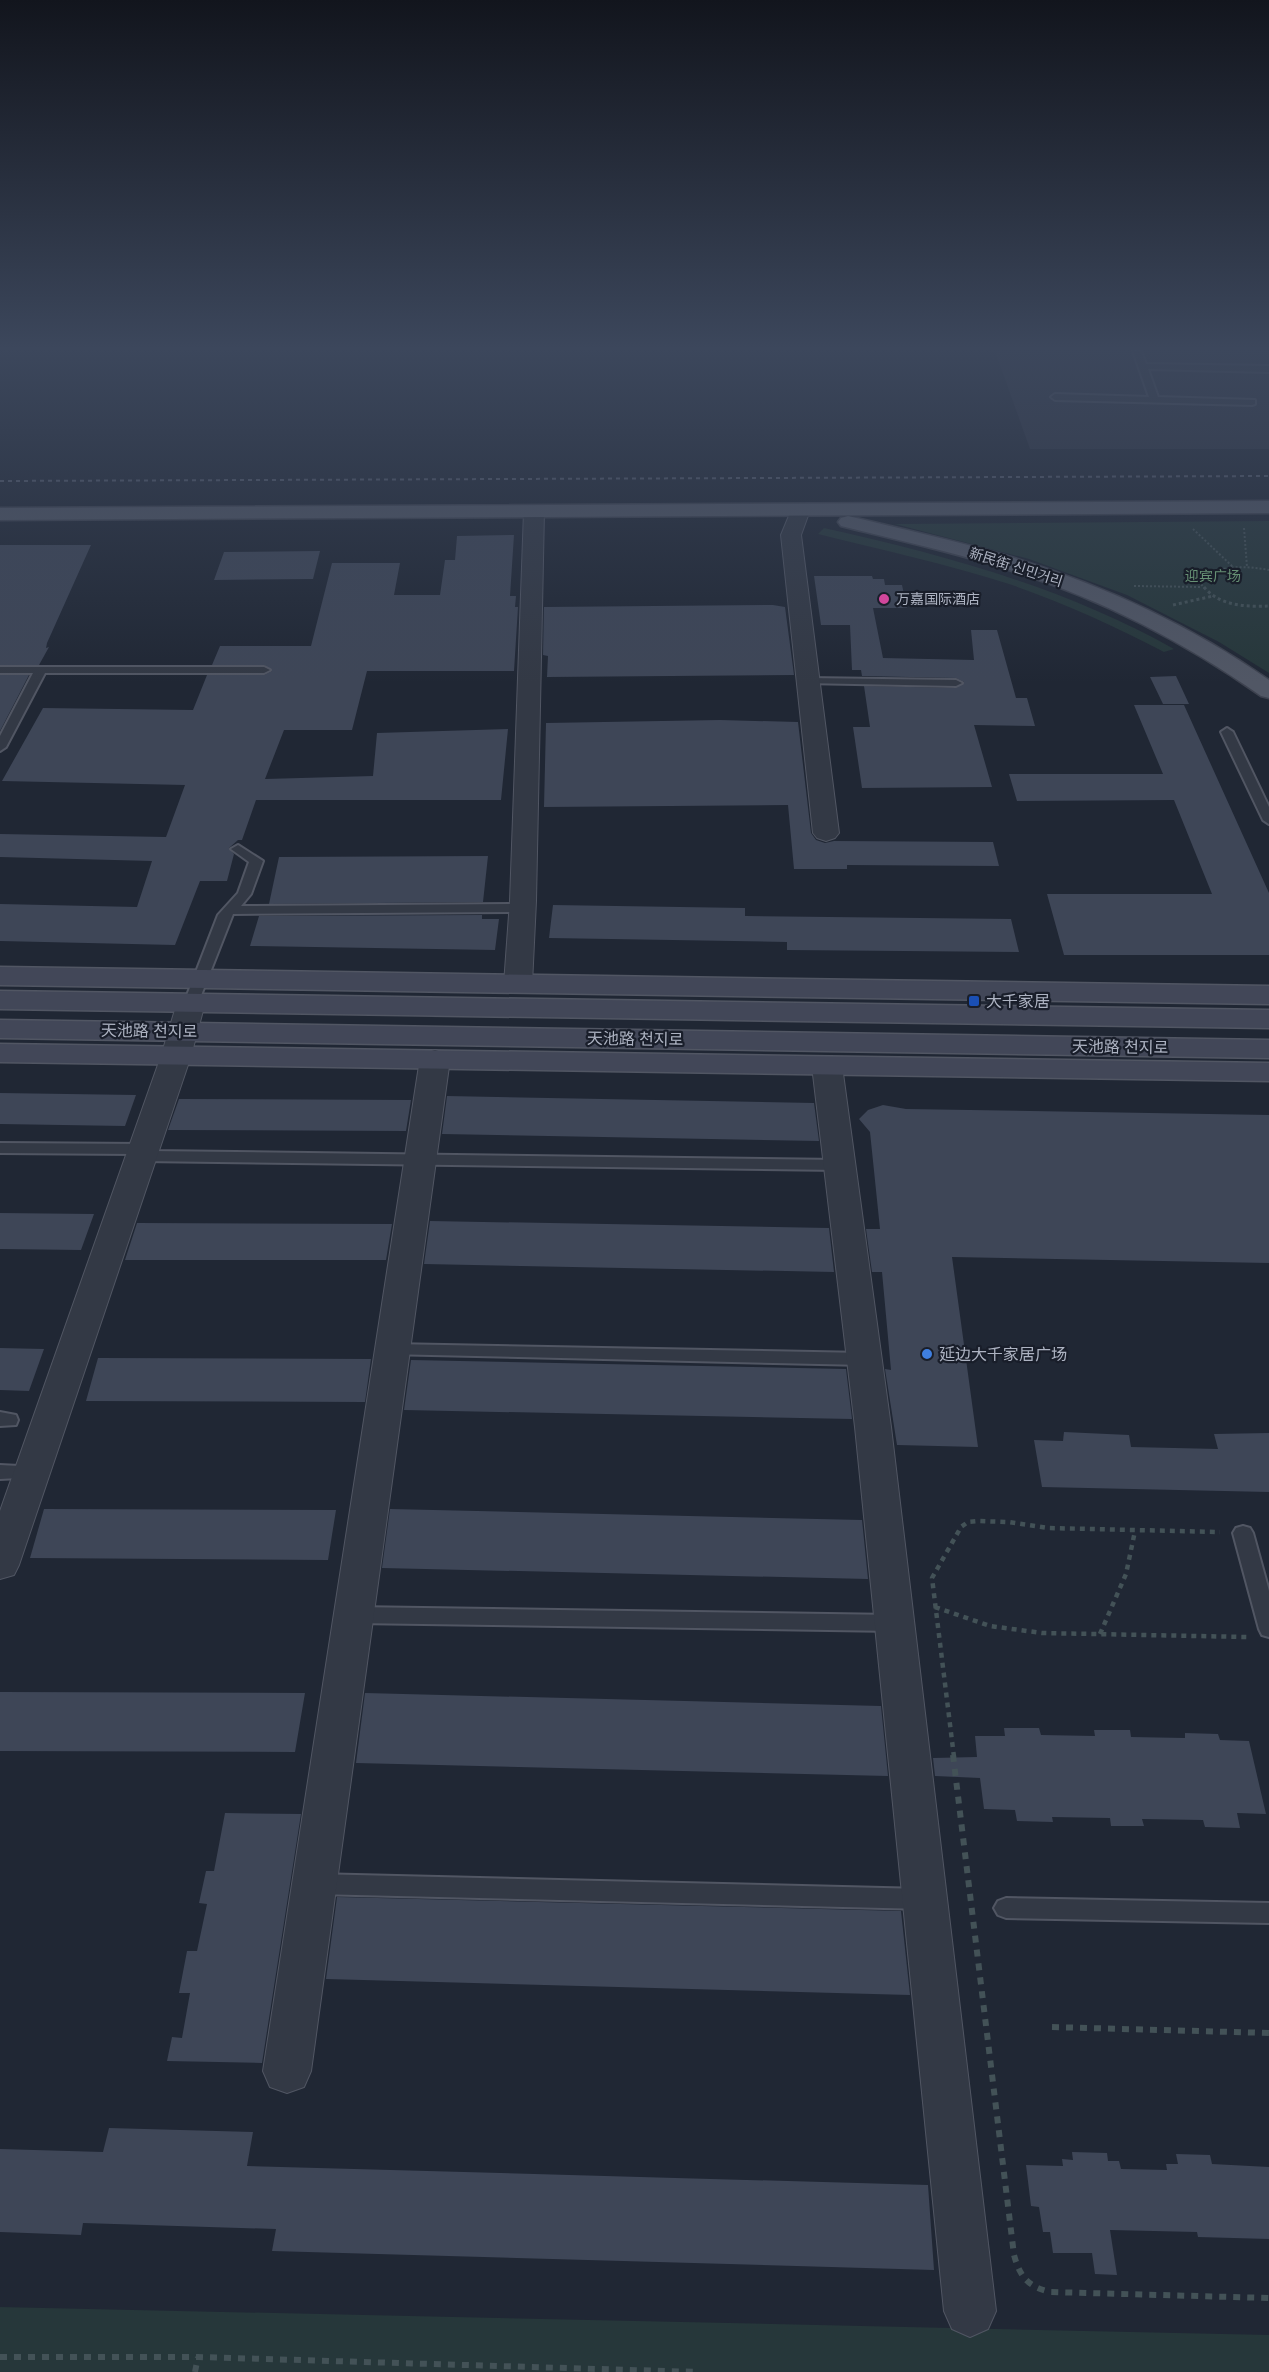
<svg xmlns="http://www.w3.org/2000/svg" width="1269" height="2372" viewBox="0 0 1269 2372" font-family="Poppins,'Noto Sans SC','Noto Sans KR',sans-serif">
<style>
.airport{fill:#2e3442}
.green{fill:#26373a}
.building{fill:#3e4657}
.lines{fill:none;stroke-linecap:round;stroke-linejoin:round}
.lane-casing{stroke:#515663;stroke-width:4}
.street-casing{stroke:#515663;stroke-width:2}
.secondary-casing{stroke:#515663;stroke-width:3}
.primary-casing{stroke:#3d424f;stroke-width:3}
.path-far3{stroke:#435257;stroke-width:2;stroke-dasharray:2 2;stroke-linecap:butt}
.path-far2{stroke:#435257;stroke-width:3;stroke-dasharray:3 3;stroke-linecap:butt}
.path-far1{stroke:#435257;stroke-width:4.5;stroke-dasharray:5 5;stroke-linecap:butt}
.path{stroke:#435257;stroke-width:6;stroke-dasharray:7 7;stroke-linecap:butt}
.lane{fill:#333945;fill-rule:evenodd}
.street{fill:#333945;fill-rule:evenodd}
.secondary{fill:#424758;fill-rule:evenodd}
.primary{fill:#515765;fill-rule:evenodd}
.rail{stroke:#575e6e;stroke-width:2;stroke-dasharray:4 4;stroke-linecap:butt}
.hotel-dot{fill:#d1479c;stroke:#191e2a;stroke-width:2}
.transit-dot{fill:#1a4fb4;stroke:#191e2a;stroke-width:2}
.shop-dot{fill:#3f7fe0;stroke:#191e2a;stroke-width:2}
.labels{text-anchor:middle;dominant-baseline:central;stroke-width:4.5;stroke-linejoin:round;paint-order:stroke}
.far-street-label{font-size:14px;fill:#adb3c2;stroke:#191e2a}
.far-park-label{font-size:14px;fill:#679175;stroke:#191e2a}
.far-poi-label{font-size:14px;fill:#adb3c2;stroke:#191e2a;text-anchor:start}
.poi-label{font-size:16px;fill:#adb3c2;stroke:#191e2a;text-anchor:start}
.street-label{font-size:16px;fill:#adb3c2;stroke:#191e2a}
</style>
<rect width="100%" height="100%" fill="#202734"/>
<path class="airport" d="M995,351H1269V449H1030Z"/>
<path class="green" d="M1269,521V673L1219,642L1127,595L1029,559L895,524Z
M824,528C945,555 1066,588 1174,649L1164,652C1114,626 1062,602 1009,584C946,564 882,550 818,534Z
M0,2307L1269,2335V2372H0Z"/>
<path class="building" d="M514,535L510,596H516L515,607H518L514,671H367L352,730H284L265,779L373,776L377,733L508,729L501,800H256L242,840H238L229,848L234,854L227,881H200L175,945L0,941V904L137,907L152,861L0,857V834L166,837L185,785L2,781L43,708L193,710L207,675H264L272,671L264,665H212L220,646H311L332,563H400L394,595H440L445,560H455L457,536Z
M0,545H91L47,643L46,648L49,647L39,665H0Z
M320,551L313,579L214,580L224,552Z
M814,576H872L873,579H884L885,585H902L907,608H873L883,658L974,660L971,630H997L1016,698H1027L1035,726L974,725L992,787L862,788L853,727H870L864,686L956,688L964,682L956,678L862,676L861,670H852L850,625H821Z
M773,605L785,607L794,675L547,677L548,656L543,655L544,607Z
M0,675H29L0,731Z
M1176,676L1189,704H1163L1150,677Z
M1134,705H1184L1269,893V955H1064L1047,894H1212L1174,800L1017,801L1009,774H1163Z
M720,720L798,722L811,833L816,840L825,843L834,841L993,842L999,866L847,865V869H794L788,805L544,807L546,723Z
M488,856L483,902L269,904L279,857Z
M553,905L745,908V916L1011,919L1019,952L787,950V942L549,938Z
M482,915V919H499L495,950L250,946L259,916Z
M0,1093L136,1095L125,1126L0,1124Z
M447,1096L814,1103L819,1141L442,1134Z
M179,1099L411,1100L406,1131L168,1130Z
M883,1105L906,1109L1269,1115V1263L952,1257L978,1447L897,1445L885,1369L891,1370L882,1272H872L866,1229H880L870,1132L859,1119L868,1110Z
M0,1213L94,1214L81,1250L0,1249Z
M430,1221L829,1228L834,1272L424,1264Z
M137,1223L392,1224L386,1260H125Z
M0,1348L44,1349L29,1391L0,1390Z
M98,1358L371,1359L365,1402L86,1401Z
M411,1360L846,1369L852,1419L404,1410Z
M1064,1432L1129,1435L1131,1447L1218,1449L1214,1434L1269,1433V1492L1042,1487L1034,1440L1063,1441Z
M44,1509L336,1510L328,1560L30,1558Z
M390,1509L862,1520L868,1579L382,1568Z
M0,1692L305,1693L295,1752L0,1751Z
M365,1693L881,1706L888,1776L356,1763Z
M1004,1728H1039L1041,1735L1095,1736L1094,1730H1130L1131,1737L1185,1738V1733L1218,1734L1220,1740L1249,1741L1266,1814L1237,1813L1240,1828L1205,1827L1203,1820L1142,1819L1144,1826H1111L1110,1818L1052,1817L1053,1822L1017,1821L1015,1810L984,1809L980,1778L935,1776L933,1758L977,1757L975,1736H1005Z
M225,1813L301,1814L262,2063L167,2061L172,2037L182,2038L190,1993H179L187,1951H197L207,1904L199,1903L206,1871H214Z
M337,1897L901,1911L910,1995L326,1979Z
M109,2128L253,2132L247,2166L928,2185L934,2270L272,2251L276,2229L83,2223L81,2235L0,2232V2149L103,2152Z
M1072,2152L1107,2153L1108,2161H1119L1121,2169L1167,2170L1166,2164H1178L1176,2154L1210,2155L1212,2164L1269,2167V2239L1198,2237L1197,2232L1110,2230L1117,2275L1095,2274L1092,2253H1053L1050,2232H1043L1039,2207L1031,2206L1026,2165L1063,2166L1062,2159L1073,2160Z"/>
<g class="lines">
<defs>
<path id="lane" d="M1133,351H1141L1146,364L1269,366V372L1148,369L1158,397L1255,400V404L1252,405L1055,400L1051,397L1055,394L1149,397Z
M0,667H264L270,670L264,673H45L6,747L0,751V736L33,673H0Z
M808,678L956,680L962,683L956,686L804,683V679Z
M1227,728L1233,732L1269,807V824L1263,820L1221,732Z
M238,845L263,861L251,894L241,906L523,904L530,908L523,912L233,914L198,1003L191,1007L186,1006L184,1003L218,915L238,893L249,862L231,849Z
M0,1143L144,1144L150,1146L152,1149L151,1151L840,1160L848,1165L840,1170L141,1161L135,1159L133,1156L134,1154L0,1153Z
M392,1344L865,1353L871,1355L874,1359L871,1363L865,1365L386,1354L383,1350L386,1346Z
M0,1412L16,1415L18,1420L16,1425L0,1426Z
M0,1465L39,1467L42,1472L39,1477L0,1479Z
M1243,1526L1250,1528L1253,1533L1269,1591V1637L1262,1635L1259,1629L1233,1533L1236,1528Z
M354,1607L895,1615L902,1617L905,1623L902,1629L895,1631L354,1623L347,1621L344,1615L347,1609Z
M315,1874L924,1889L932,1892L936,1899L932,1906L924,1909L315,1894L307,1891L303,1884L307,1877Z
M1006,1898L1269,1903V1923L1006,1918L998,1915L994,1908L998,1901Z"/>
<path id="street" d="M800,504L807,506L810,510L801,535L839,833L835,838L826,841L817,838L813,833L781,535L793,506Z
M534,505L541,507L544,511L536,901L532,984L528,990L518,992L508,990L504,984L510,901L524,511L527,507Z
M191,995L201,997L205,1003L191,1056L19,1565L14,1575L0,1579V1511L161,1056L177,1003L181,997Z
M435,1050L445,1053L450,1059L311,2071L304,2087L287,2093L270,2087L263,2071L420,1059L425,1053Z
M827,1057L837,1060L842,1066L891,1427L996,2311L988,2329L970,2337L952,2329L944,2311L855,1427L812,1066L817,1060Z"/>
<path id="secondary" d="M0,967L1269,986V1004L0,985Z
M0,991L1269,1010V1028L0,1009Z
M0,1020L1269,1040V1058L0,1038Z
M0,1044L1269,1063V1081L0,1062Z"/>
<path id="primary" d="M1269,501V513L0,520V508Z
M848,516C902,529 958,541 1011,557C1103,585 1190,625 1269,680V698L1261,696C1179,638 1091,594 996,566C945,550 893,539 841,526L838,522L841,518Z"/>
</defs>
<use href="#lane" class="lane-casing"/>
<use href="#street" class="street-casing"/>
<use href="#secondary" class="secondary-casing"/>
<use href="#primary" class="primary-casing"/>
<path class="path-far3" d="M1244,528L1247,567
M1193,529L1233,567
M1134,586L1202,587
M1205,589L1201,584L1205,575C1226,565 1247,566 1269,570"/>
<path class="path-far2" d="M1204,587C1219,606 1247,607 1269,606
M1173,605L1213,596"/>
<path class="path-far1" d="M935,1607L990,1626L1042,1633L1247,1637
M1100,1634L1126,1574L1135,1531
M954,1757L932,1578L961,1527L968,1522L979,1521L1009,1522L1048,1528L1220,1532"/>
<path class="path" d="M953,1755L1014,2255C1020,2277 1028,2287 1051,2292L1269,2298
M1052,2027L1269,2033
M0,2357H198L699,2372
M195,2372L198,2357"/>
<use href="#lane" class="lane"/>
<use href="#street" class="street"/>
<use href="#secondary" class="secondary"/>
<use href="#primary" class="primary"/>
<path class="rail" d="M0,481L1269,476"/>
</g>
<linearGradient id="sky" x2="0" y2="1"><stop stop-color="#12151d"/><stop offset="0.51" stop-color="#3c475c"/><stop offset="1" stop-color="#3c475c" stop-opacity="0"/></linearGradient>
<rect width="1269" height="683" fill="url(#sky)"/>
<circle class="hotel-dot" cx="884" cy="599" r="6"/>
<rect class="transit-dot" x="968" y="995" width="12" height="12" rx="3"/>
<circle class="shop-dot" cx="927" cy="1354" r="6"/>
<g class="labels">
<g class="far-street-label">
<text transform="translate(1016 567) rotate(18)">新民街 신민거리</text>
</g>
<g class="far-park-label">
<text x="1213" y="576">迎宾广场</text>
</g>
<g class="far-poi-label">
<text x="896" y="599">万嘉国际酒店</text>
</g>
<g class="poi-label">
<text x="986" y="1001">大千家居</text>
<text x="939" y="1354">延边大千家居广场</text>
</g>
<g class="street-label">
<text transform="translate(149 1031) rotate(1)">天池路 천지로</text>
<text transform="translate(635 1039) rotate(1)">天池路 천지로</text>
<text transform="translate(1120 1047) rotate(1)">天池路 천지로</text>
</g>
</g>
</svg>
